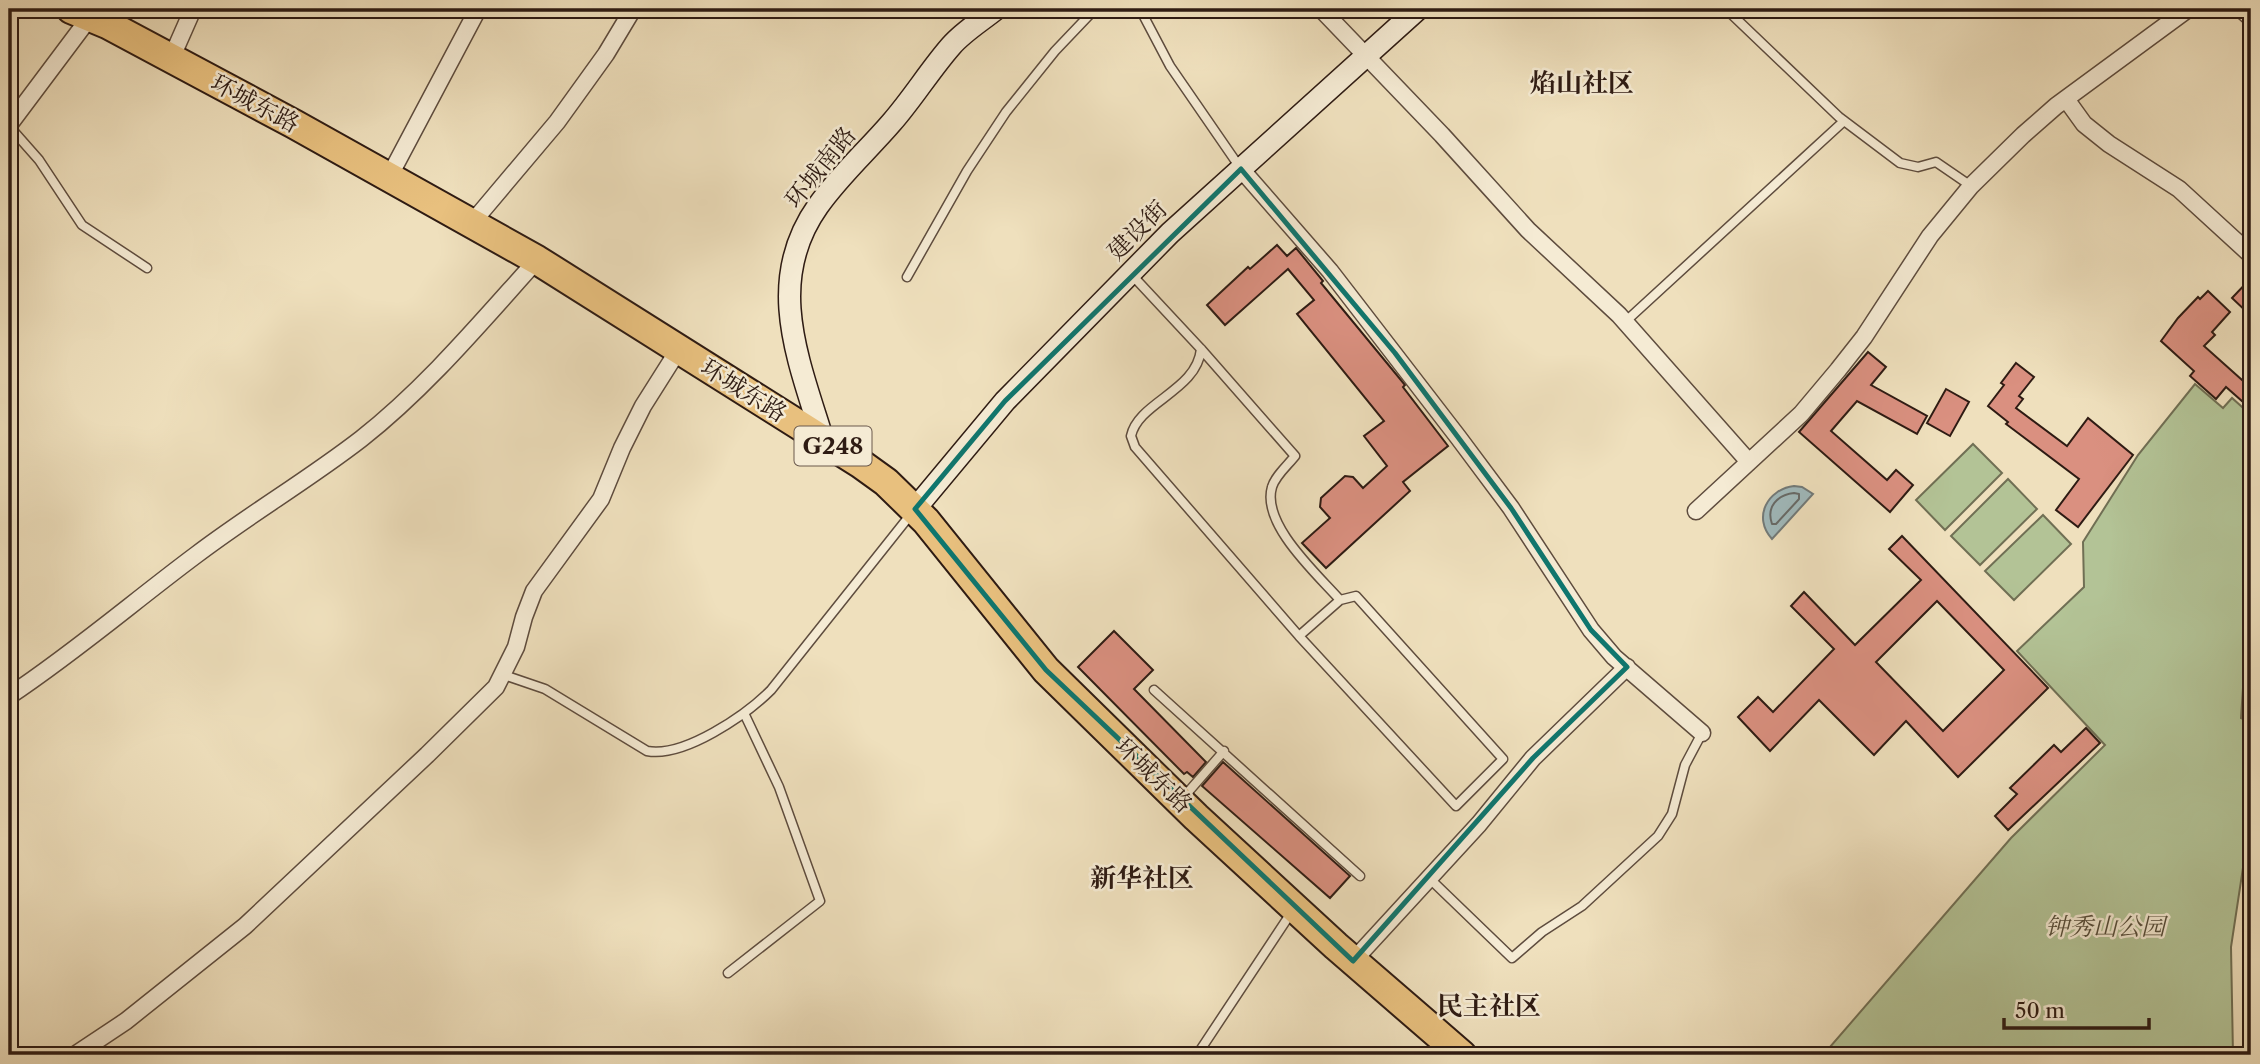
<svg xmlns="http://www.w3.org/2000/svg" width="2260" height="1064" viewBox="0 0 2260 1064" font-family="'Libre Caslon Text','Noto Serif SC',serif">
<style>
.green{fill:#b3c396;stroke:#706f54;stroke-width:2}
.water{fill:#a0babd;stroke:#727a79;stroke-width:2}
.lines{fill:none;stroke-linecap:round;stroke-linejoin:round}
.shore{stroke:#676a68;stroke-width:2}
.building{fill:#da9080;stroke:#2e1b13;stroke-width:2;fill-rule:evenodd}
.lane-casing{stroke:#5e4c3e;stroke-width:11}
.street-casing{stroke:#5e4c3e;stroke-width:19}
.secondary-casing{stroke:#2e1b13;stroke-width:24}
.highway-casing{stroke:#2e1b13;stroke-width:32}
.lane{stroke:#f5ebd4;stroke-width:8}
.street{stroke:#f5ebd4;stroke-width:16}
.secondary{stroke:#f5ebd4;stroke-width:21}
.highway{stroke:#e8c07e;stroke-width:28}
.marked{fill:none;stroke:#0f766e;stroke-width:5;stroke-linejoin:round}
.labels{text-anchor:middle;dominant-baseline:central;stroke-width:5;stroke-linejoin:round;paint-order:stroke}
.shield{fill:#f5ebd4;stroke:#6a594d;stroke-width:2}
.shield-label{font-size:23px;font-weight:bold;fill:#2e1b13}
.street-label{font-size:24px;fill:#2e1b13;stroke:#f5ebd4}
.park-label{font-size:24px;font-style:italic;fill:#564d3a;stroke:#f5ebd4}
.neighbourhood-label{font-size:26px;font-weight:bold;fill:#2e1b13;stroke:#f5ebd4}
</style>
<rect width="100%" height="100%" fill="#efe0bd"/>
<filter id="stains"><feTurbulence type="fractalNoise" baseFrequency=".00286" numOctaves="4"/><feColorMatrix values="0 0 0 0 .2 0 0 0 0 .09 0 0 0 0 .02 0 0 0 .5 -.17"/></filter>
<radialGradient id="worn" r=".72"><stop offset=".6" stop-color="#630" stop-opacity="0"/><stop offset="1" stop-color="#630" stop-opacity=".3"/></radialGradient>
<path class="green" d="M2195,384L2223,408L2232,398L2251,415V669L2243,688L2241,718L2251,722V815L2231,947L2233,1055H1823L2011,838L2105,745L2017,651L2084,587L2083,542L2138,455Z
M1973,444L2002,473L1945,530L1916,500Z
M2008,479L2037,509L1980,565L1951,536Z
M2043,515L2071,544L2014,600L1985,571Z"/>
<path class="water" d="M1794,486L1802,487L1813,494L1772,539C1752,517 1768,489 1794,486Z"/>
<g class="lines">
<path class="shore" d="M1794,493L1799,494V499L1776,524H1772C1766,507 1777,495 1794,493Z"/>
</g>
<path class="building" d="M1277,245L1287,256L1296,248L1323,281L1321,283L1405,385L1403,387L1448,446L1403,482L1410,491L1326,568L1302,543L1330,518L1320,507L1321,498L1345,476L1353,477L1363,488L1387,466L1364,436L1384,421L1297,314L1314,300L1288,269L1225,325L1207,305L1248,267L1250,269Z
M2251,278V316L2232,298Z
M2208,291L2230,312L2212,332L2215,335L2204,346L2251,388V409L2226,387L2216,399L2190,376L2194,371L2161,341L2178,318L2198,297L2200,299Z
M1868,352L1886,367L1871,385L1927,416L1917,434L1857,401L1831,431L1887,480L1896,470L1913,485L1890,512L1799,432Z
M2016,363L2034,377L2019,396L2023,399L2016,408L2067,446L2088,418L2133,455L2078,527L2056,510L2079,479L2006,424L2008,422L1988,406L2004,385L2001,383Z
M1946,389L1969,402L1950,436L1927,423Z
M1902,536L2048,688L1958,777L1906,721L1874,755L1819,700L1770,751L1738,717L1758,697L1773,712L1834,649L1791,606L1804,592L1855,645L1921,580L1889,549ZM1937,601L2004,670L1943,731L1876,662Z
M1114,631L1153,670L1134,689L1206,762L1193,777L1187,772L1184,774L1078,667Z
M2086,728L2100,743L2008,830L1995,816L2017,794L2010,788L2054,745L2061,752Z
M1223,762L1350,876L1330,898L1202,786Z"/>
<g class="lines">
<defs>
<path id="lane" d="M1140,9L1170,66L1241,169
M1726,9L1839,117L1900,163L1918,167L1936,162L1971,186
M9,126L39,160L82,225L147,268
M1132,275L1201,349L1295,456C1288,465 1275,476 1272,487C1261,524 1317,574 1340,600
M907,277L967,171L1006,112L1055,51L1095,9
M1625,322L1844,121
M1201,349C1197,391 1138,402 1131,436L1135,447L1299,636L1340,600L1356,596L1503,759L1456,806L1299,636
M504,675L545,689L647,751C684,758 746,715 771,690L911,514
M1154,690L1360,876
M1182,799L1224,751
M1429,878L1512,958L1542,932L1582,906L1658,836L1672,814L1685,765L1702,733
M728,973L820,901L779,787L744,713
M1197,1055L1291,913"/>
<path id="street" d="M1321,9L1442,135L1528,230L1619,315L1749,462
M2241,9L2251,18
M171,59L193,9
M2066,99L2084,124L2109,144L2179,189L2251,255
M9,125L90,17
M1241,169L1330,271L1458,437L1511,508L1591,630L1614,657L1702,733
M389,177L478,9
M471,224L557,122L606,54L633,9
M1696,511L1801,414L1838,370L1864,337L1930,236L1971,186L2023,135L2056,106L2188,9
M9,696C74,653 133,602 196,555C250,514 308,480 361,439C427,387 481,322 537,260
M1353,961L1479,824L1533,758L1627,667
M75,1055L126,1021L245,926L427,755L496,687L516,647L524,617L534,591L601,499L622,448L643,406L679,349"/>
<path id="secondary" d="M823,440C799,361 764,282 818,206C839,176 868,150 892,122C913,98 930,70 951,46C963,32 981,21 996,9
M915,509L1005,401L1170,233L1418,9"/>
<path id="highway" d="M71,9L107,24L294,124L537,260L861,464L886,482L926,521L1046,670L1196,817L1336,946L1462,1055"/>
</defs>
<use href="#lane" class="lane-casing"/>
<use href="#street" class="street-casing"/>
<use href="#secondary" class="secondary-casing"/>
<use href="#highway" class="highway-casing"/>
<use href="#lane" class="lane"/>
<use href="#street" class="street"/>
<use href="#secondary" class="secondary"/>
<use href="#highway" class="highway"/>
</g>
<path class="marked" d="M1241,169L1395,353L1511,508L1591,630L1627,667L1533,758L1353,961L1046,670L915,509L1005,401Z"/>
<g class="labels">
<rect class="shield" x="794.5" y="426.5" width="77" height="39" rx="5"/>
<g class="shield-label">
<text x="833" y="446">G248</text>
</g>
<g class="street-label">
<text transform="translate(255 103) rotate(28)">环城东路</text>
<text transform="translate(820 167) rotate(-51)">环城南路</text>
<text transform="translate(1137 230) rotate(-45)">建设街</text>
<text transform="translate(744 390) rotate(32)">环城东路</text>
<text transform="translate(1154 775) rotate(44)">环城东路</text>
</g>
<g class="park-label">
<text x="2105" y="926">钟秀山公园</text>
</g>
<g class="neighbourhood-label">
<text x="1582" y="83">焰山社区</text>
<text x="1142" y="878">新华社区</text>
<text x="1489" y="1006">民主社区</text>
</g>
</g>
<rect width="2260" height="1064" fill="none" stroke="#efe0bd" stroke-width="35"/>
<rect x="10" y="10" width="2239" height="1043" fill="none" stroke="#2e1b13" stroke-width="3.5"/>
<rect x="18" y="18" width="2225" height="1029" fill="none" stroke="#2e1b13" stroke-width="2"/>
<path d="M2004 1018v10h145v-10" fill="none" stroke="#2e1b13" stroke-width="3.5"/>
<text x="2015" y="1018" font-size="21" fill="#2e1b13" stroke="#f5ebd4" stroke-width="5" paint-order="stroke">50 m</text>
<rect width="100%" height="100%" filter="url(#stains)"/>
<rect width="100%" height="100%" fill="url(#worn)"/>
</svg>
